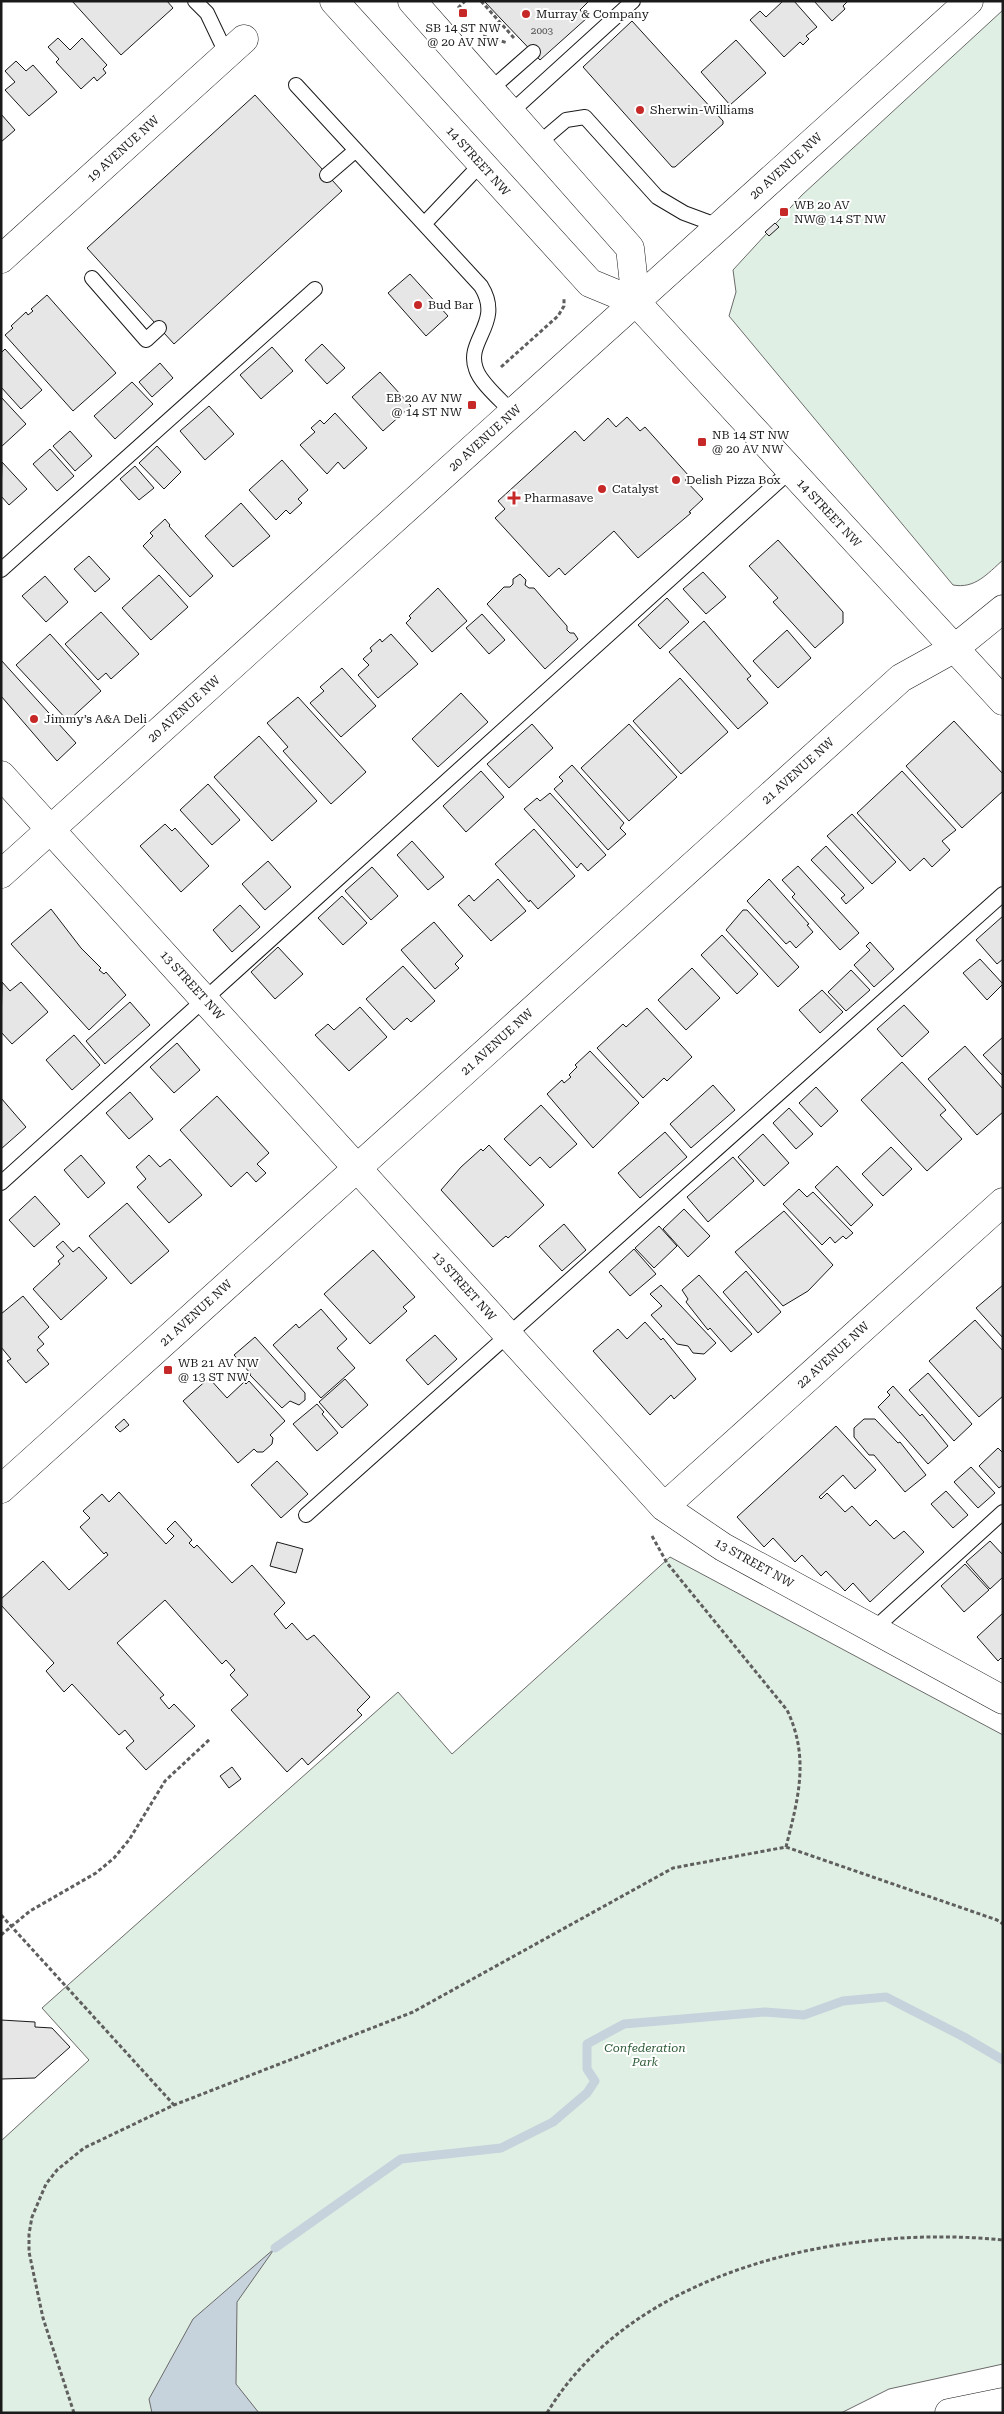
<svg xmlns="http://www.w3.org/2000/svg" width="1004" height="2414" viewBox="0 0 1004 2414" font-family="'Roboto Serif',serif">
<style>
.green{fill:#e0efe3;stroke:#6a6a6a}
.water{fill:#c6d2dc;stroke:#6a6a6a}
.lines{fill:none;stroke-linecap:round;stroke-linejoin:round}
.stream{stroke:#c6d2dc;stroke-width:9}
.building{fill:#e6e6e6;stroke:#1a1a1a}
.service-casing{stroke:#1a1a1a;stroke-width:16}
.minor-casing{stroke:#1a1a1a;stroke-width:29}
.tertiary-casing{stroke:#1a1a1a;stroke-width:29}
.secondary-casing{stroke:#1a1a1a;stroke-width:29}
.path{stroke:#5f5f5f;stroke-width:3;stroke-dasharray:4 2.5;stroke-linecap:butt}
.service{stroke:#fff;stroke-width:14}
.minor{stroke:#fff;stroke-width:28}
.tertiary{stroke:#fff;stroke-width:28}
.secondary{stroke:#fff;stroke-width:28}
.poi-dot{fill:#c62828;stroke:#fff;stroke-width:2}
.labels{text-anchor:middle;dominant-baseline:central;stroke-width:4;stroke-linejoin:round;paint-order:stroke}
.number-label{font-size:10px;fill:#4d4d4d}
.poi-label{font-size:12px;fill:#1a1a1a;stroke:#fff;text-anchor:start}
.street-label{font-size:12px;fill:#1a1a1a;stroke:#fff}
.park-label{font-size:12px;font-style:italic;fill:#2b5a34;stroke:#fff}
</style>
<rect width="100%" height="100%" fill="#fff"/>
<path class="green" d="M1003,10V560C987,574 975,589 953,585L729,316L736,292L733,270L802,195Z
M670,1557L1003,1735V2364L889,2389L841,2413H1V2141L89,2060L42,2008L398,1692L452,1754Z"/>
<path class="water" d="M275,2248L237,2302L236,2384L259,2413H152L149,2399L193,2319Z"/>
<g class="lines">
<path class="stream" d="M275,2248L401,2159L501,2148L553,2122L587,2093L595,2081L587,2069V2044L624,2024L765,2012L804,2015L843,2001L886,1997L964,2037L1003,2060"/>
</g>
<path class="building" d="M72,1H167L173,8L121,55Z
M484,1H589L580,10L587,18L540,60Z
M783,1H794L817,27L806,36L809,39L803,45L800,42L784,57L750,20L760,11L766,17Z
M814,1H848L843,6L845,9L832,21Z
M632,21L723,121V124L675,167H672L583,67Z
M58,38L70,50L82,38L107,65L103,69L106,73L97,81L94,77L81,89L56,62L59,59L48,47Z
M736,40L766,73L730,105L701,72Z
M16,61L26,71L33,65L57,92L29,116L5,90L15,82L5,71Z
M255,95L342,191L174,344L87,248Z
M1,114L15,130L1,142Z
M775,223L779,227L769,236L765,232Z
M410,274L448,316L426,336L388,293Z
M47,295L116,373L73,411L5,335L13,328L11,326L26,312L28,315L33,311L31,309Z
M322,344L345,368L327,384L305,360Z
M272,347L293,371L261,399L240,375Z
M5,349L42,390L21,409L1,387V353Z
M160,363L173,378L152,397L139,382Z
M380,372L411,406L383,431L352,397Z
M132,382L153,404L115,439L94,416Z
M1,397L26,424L1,447Z
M209,406L234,434L205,460L180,431Z
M335,413L367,448L344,469L338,462L327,474L300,445L315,432L311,428L320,420L324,424Z
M627,417L640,431L645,427L689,476L685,480L703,499L689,512L691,513L638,558L614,531L565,575L559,568L549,577L495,518L505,509L498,501L575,431L584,441L608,418L616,427Z
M70,431L92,456L75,471L53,446Z
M157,446L181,472L164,489L139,463Z
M50,449L74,476L57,491L33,464Z
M282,460L308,490L298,499L302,503L290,514L286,510L276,520L249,490Z
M2,462L27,489L9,505L1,496Z
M135,466L154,488L139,500L120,479Z
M241,503L270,536L233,567L205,536Z
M165,519L170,525L169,526L213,576L190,597L143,546L153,536L150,533Z
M778,540L843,612V623L815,648L773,602L778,598L749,566Z
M89,556L110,579L95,592L74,569Z
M703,572L726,597L706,614L683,589Z
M520,574L526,580L525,585L529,588H534L567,626V630L570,633H574L578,639L545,669L487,604L504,587H510L513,584V579Z
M159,575L188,607L151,640L122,608Z
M45,576L68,602L46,622L22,596Z
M438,588L467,621L432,652L406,623L411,618L409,616Z
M667,598L689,622L660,649L638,625Z
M101,612L139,654L111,679L106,673L98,680L65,644Z
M482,614L505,640L489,654L466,628Z
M704,621L751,676L747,679L768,703L738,729L669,652Z
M787,630L811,658L778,688L753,661Z
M50,634L101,691L68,721L16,665Z
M391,634L418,664L378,698L358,675L369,665L363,659L372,651L370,648L380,639L382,642Z
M1,660L76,743L57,761L1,696Z
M342,668L376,706L341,737L310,703L324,691L320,687Z
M680,678L728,732L681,774L633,721Z
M461,693L488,722L438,767L412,739Z
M298,697L366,772L331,804L283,751L288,747L267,723Z
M954,721L1003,774V791L962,828L906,766Z
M532,724L553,748L509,788L487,764Z
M629,724L677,777L629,821L581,768Z
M259,736L317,801L272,841L214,777Z
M572,765L624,823L620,828L626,834L608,850L554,789L563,781L559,777Z
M481,771L504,797L466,832L443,806Z
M902,771L956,830L942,841L950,850L932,867L924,858L910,871L857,813Z
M208,784L240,820L212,845L180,810Z
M550,793L606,855L588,871L581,863L577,868L524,809L537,798L540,801Z
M852,814L896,862L872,884L827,836Z
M165,824L172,831L175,828L209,866L181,892L140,846Z
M534,829L575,876L538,909L530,900L529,902L495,864Z
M412,841L444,877L428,890L397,855Z
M826,846L864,888L846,904L841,898L845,895L811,860Z
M268,861L291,887L265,910L242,884Z
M798,866L859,933L840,950L792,897L795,894L782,880Z
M372,867L398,896L371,920L345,891Z
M498,879L526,911L491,941L458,905L469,895L474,901Z
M769,879L809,924L807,925L813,932L796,948L790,941L786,944L747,901Z
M342,896L367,923L343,945L318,918Z
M240,905L260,927L232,952L213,930Z
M51,909L81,948L101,968L99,970L104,974L106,972L126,995L89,1030L11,944Z
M743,910H747L799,967L778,987L726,930Z
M1003,916V959L997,964L976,940Z
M434,922L463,956L455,964L459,968L435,989L401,950Z
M722,935L758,974L737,994L701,955Z
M870,942L894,969L874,987L854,965L870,950L866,946Z
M278,947L303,974L275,999L251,972Z
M980,959L1003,984L987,1000L963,973Z
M403,966L435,1001L411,1022L407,1018L394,1030L366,999Z
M692,968L720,998L686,1030L658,1000Z
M851,970L870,990L846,1011L828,992Z
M2,982L10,991L21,982L48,1012L12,1044L1,1032Z
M822,990L843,1012L820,1033L799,1010Z
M130,1002L150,1025L105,1064L86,1041Z
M904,1005L929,1032L902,1057L877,1029Z
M360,1007L387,1037L349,1071L315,1035L328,1024L334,1030Z
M647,1008L692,1057L667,1081L664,1078L643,1098L597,1048L623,1024L626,1027Z
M74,1035L100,1065L72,1090L46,1060Z
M1003,1037V1076L983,1055Z
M177,1043L200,1070L174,1093L150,1067Z
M965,1046L1003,1089V1112L977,1135L928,1079Z
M590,1051L639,1103L593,1148L547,1094L562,1080L564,1083L571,1077L569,1075L577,1067L575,1065Z
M902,1062L946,1110L940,1115L962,1139L927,1171L861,1100Z
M713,1085L735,1110L691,1148L670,1124Z
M816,1087L838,1111L821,1127L799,1103Z
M130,1092L153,1119L129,1139L106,1113Z
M217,1096L269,1153L257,1164L266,1173L256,1182L247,1172L231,1187L180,1130Z
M1,1098L26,1127L1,1149Z
M541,1105L577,1144L550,1168L540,1157L530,1166L504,1139Z
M789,1108L813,1134L796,1149L773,1123Z
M665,1132L687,1157L640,1198L618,1173Z
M763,1134L789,1163L764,1186L738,1157Z
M489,1145L544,1205L508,1238L506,1236L493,1247L441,1190L461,1167L481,1149L483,1151Z
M891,1147L912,1169L883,1196L862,1174Z
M81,1155L105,1183L88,1198L64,1170Z
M149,1155L160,1167L170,1159L202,1195L169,1223L137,1187L146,1179L136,1167Z
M733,1157L754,1181L708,1222L687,1197Z
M837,1166L873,1205L851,1226L815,1187Z
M799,1189L807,1197L813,1192L853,1233L846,1239L843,1236L835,1243L830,1237L822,1245L783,1204Z
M35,1196L60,1224L34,1247L9,1220Z
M127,1203L169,1251L131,1284L89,1236Z
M684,1209L710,1236L688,1257L663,1229Z
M784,1211L833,1265L808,1291L783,1306L735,1252Z
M564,1224L586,1250L562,1271L539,1246Z
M659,1226L677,1246L654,1268L635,1248Z
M63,1241L73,1252L79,1247L107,1278L61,1320L33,1289L60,1264L58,1261L64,1256L56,1247Z
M634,1249L656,1274L630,1296L609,1272Z
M373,1250L415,1297L403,1307L407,1311L370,1344L324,1294Z
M746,1271L781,1312L758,1333L723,1292Z
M699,1275L752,1334L731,1352L710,1328L708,1330L686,1302L688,1299L682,1290Z
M661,1285L716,1343L704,1354L693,1353L688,1346L677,1344L651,1315L662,1306L650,1294Z
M1003,1285V1338L976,1308Z
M23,1296L49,1327L38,1337L44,1344L37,1350L49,1364L26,1383L7,1361L11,1359L1,1347V1314Z
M321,1309L347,1339L337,1348L355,1368L321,1398L273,1345L296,1324L299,1328Z
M975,1320L1003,1351V1396L979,1417L929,1361Z
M645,1322L661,1340L663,1338L696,1379L674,1399L671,1395L650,1415L593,1351L618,1329L627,1339Z
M435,1335L457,1359L428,1385L406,1360Z
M255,1337L305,1393V1400L299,1405L290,1401L282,1408L250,1375L251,1374L234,1355Z
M928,1373L972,1424L954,1441L909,1390Z
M209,1378L227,1398L244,1382L246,1384L249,1381L285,1421L270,1435L273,1438L272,1444L263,1452H257L254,1449L238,1463L183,1401Z
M345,1379L368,1405L342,1428L319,1402Z
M893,1386L920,1416L922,1414L948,1446L928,1464L878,1407L890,1395L887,1392Z
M317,1404L324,1412L322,1414L338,1433L317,1451L293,1424Z
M124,1419L129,1425L120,1432L115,1427Z
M864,1419H875L898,1443L900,1442L926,1475L905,1492L874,1455H869L854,1437V1428Z
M836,1426L876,1470L855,1489L843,1475L819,1497L821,1499L827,1493L845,1512L852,1506L870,1526L876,1520L894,1539L904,1531L924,1552L870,1602L853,1583L845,1591L826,1571L821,1576L802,1555L795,1562L773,1538L764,1547L737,1517Z
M998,1448L1003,1453V1485L999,1488L979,1466Z
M277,1461L308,1494L281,1518L251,1485Z
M971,1467L995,1493L978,1508L954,1482Z
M946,1491L968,1515L953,1528L931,1504Z
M119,1492L166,1544L174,1536L167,1529L175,1521L192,1540L189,1543L194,1548L197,1545L232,1583L252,1565L285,1603L274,1614L286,1629L292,1623L307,1640L314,1635L370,1697L357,1710L362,1715L308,1765L302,1758L287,1772L231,1710L248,1695L230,1675L235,1670L226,1660L222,1664L165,1600L117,1643L164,1695L160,1698L169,1709L174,1704L195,1726L146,1770L126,1748L134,1741L125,1730L119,1735L72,1684L64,1692L46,1671L54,1663L1,1605V1599L43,1561L69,1590L108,1555L106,1552L104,1554L80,1527L90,1518L83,1511L102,1494L109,1502Z
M990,1541L1003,1555V1577L990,1589L966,1562Z
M277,1542L303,1549L296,1573L270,1566Z
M965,1564L989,1590L964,1612L941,1586Z
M1003,1613V1660L1001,1658L998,1661L977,1637Z
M232,1767L241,1779L229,1788L220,1776Z
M1,2020L35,2022V2027L52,2028L70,2047L35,2078L1,2079Z"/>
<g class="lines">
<defs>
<path id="service" d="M195,1L207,13L227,55
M296,85L481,286C504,323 465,340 476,369C480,383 503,402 513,413
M491,89L533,52
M511,112L633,1
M539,143L566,120L585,117L657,197L684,213L719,226
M327,175L356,150
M425,223L481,164
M92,278L146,340L159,328
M1,570L315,289
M1,1183L790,471
M306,1515L1003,894
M874,1629L1003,1512"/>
<path id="minor" d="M1,259L244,39
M1,775L664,1507L723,1547L1003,1700
M1,1489L901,678L955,648L1003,609
M664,1507L1003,1202
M949,2413L1003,2402"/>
<path id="tertiary" d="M1,874L969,1"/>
<path id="secondary" d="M334,1L590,283L636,302L1003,701
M412,1L630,248L636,302"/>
</defs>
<use href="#service" class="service-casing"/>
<use href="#minor" class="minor-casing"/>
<use href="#tertiary" class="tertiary-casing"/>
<use href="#secondary" class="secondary-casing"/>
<path class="path" d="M481,1L514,38
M458,8L465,1
M483,36L508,43
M501,367L558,316L564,306V298
M652,1536L667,1563L787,1710C810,1758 798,1799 786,1847
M1,1915L174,2105
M1,1935L30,1911L96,1873L114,1858L129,1840L165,1781L210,1739
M74,2413L43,2318L29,2252V2234L32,2217L46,2184L57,2170L84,2148L174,2105L413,2012L673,1868L786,1847L997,1920L1003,1924
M547,2413C634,2268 846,2224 1003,2240"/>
<use href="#service" class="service"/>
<use href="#minor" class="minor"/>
<use href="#tertiary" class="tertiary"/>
<use href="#secondary" class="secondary"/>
</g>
<g class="poi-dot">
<rect x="458" y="8" width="10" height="10" rx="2.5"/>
<circle cx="526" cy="14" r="5"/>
<circle cx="640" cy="110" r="5"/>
<rect x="779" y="207" width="10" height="10" rx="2.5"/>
<circle cx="418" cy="305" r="5"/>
<rect x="467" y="400" width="10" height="10" rx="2.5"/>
<rect x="697" y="437" width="10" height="10" rx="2.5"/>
<circle cx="676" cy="480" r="5"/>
<circle cx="602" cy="489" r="5"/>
<path d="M511.5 490.5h5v5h5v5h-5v5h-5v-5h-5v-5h5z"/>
<circle cx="34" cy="719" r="5"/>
<rect x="163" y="1365" width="10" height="10" rx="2.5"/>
</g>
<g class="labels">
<g class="number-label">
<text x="542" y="30">2003</text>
</g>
<g class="poi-label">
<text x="536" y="14">Murray &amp; Company</text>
<text x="463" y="28" text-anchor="middle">SB 14 ST NW<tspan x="463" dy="14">@ 20 AV NW</tspan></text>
<text x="650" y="110">Sherwin-Williams</text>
<text x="794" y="205">WB 20 AV<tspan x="794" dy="14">NW@ 14 ST NW</tspan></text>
<text x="428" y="305">Bud Bar</text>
<text x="462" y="398" text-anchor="end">EB 20 AV NW<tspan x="462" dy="14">@ 14 ST NW</tspan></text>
<text x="712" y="435">NB 14 ST NW<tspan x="712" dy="14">@ 20 AV NW</tspan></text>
<text x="686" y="480">Delish Pizza Box</text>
<text x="612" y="489">Catalyst</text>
<text x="524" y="498">Pharmasave</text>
<text x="44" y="719">Jimmy’s A&amp;A Deli</text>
<text x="178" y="1363">WB 21 AV NW<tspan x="178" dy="14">@ 13 ST NW</tspan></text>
</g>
<g class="street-label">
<text transform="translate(123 149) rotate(-42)">19 AVENUE NW</text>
<text transform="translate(478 161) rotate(48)">14 STREET NW</text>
<text transform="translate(786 166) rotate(-42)">20 AVENUE NW</text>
<text transform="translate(485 438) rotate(-42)">20 AVENUE NW</text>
<text transform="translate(829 513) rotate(47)">14 STREET NW</text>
<text transform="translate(184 709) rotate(-42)">20 AVENUE NW</text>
<text transform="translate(798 771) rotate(-42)">21 AVENUE NW</text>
<text transform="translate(192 985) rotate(48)">13 STREET NW</text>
<text transform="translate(497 1042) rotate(-42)">21 AVENUE NW</text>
<text transform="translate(464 1286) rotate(48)">13 STREET NW</text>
<text transform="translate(196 1313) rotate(-42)">21 AVENUE NW</text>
<text transform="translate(833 1355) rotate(-42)">22 AVENUE NW</text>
<text transform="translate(754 1563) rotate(29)">13 STREET NW</text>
</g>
<g class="park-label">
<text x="645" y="2048">Confederation<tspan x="645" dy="14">Park</tspan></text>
</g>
</g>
<rect width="1004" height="2414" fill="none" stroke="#1a1a1a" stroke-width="5"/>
</svg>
